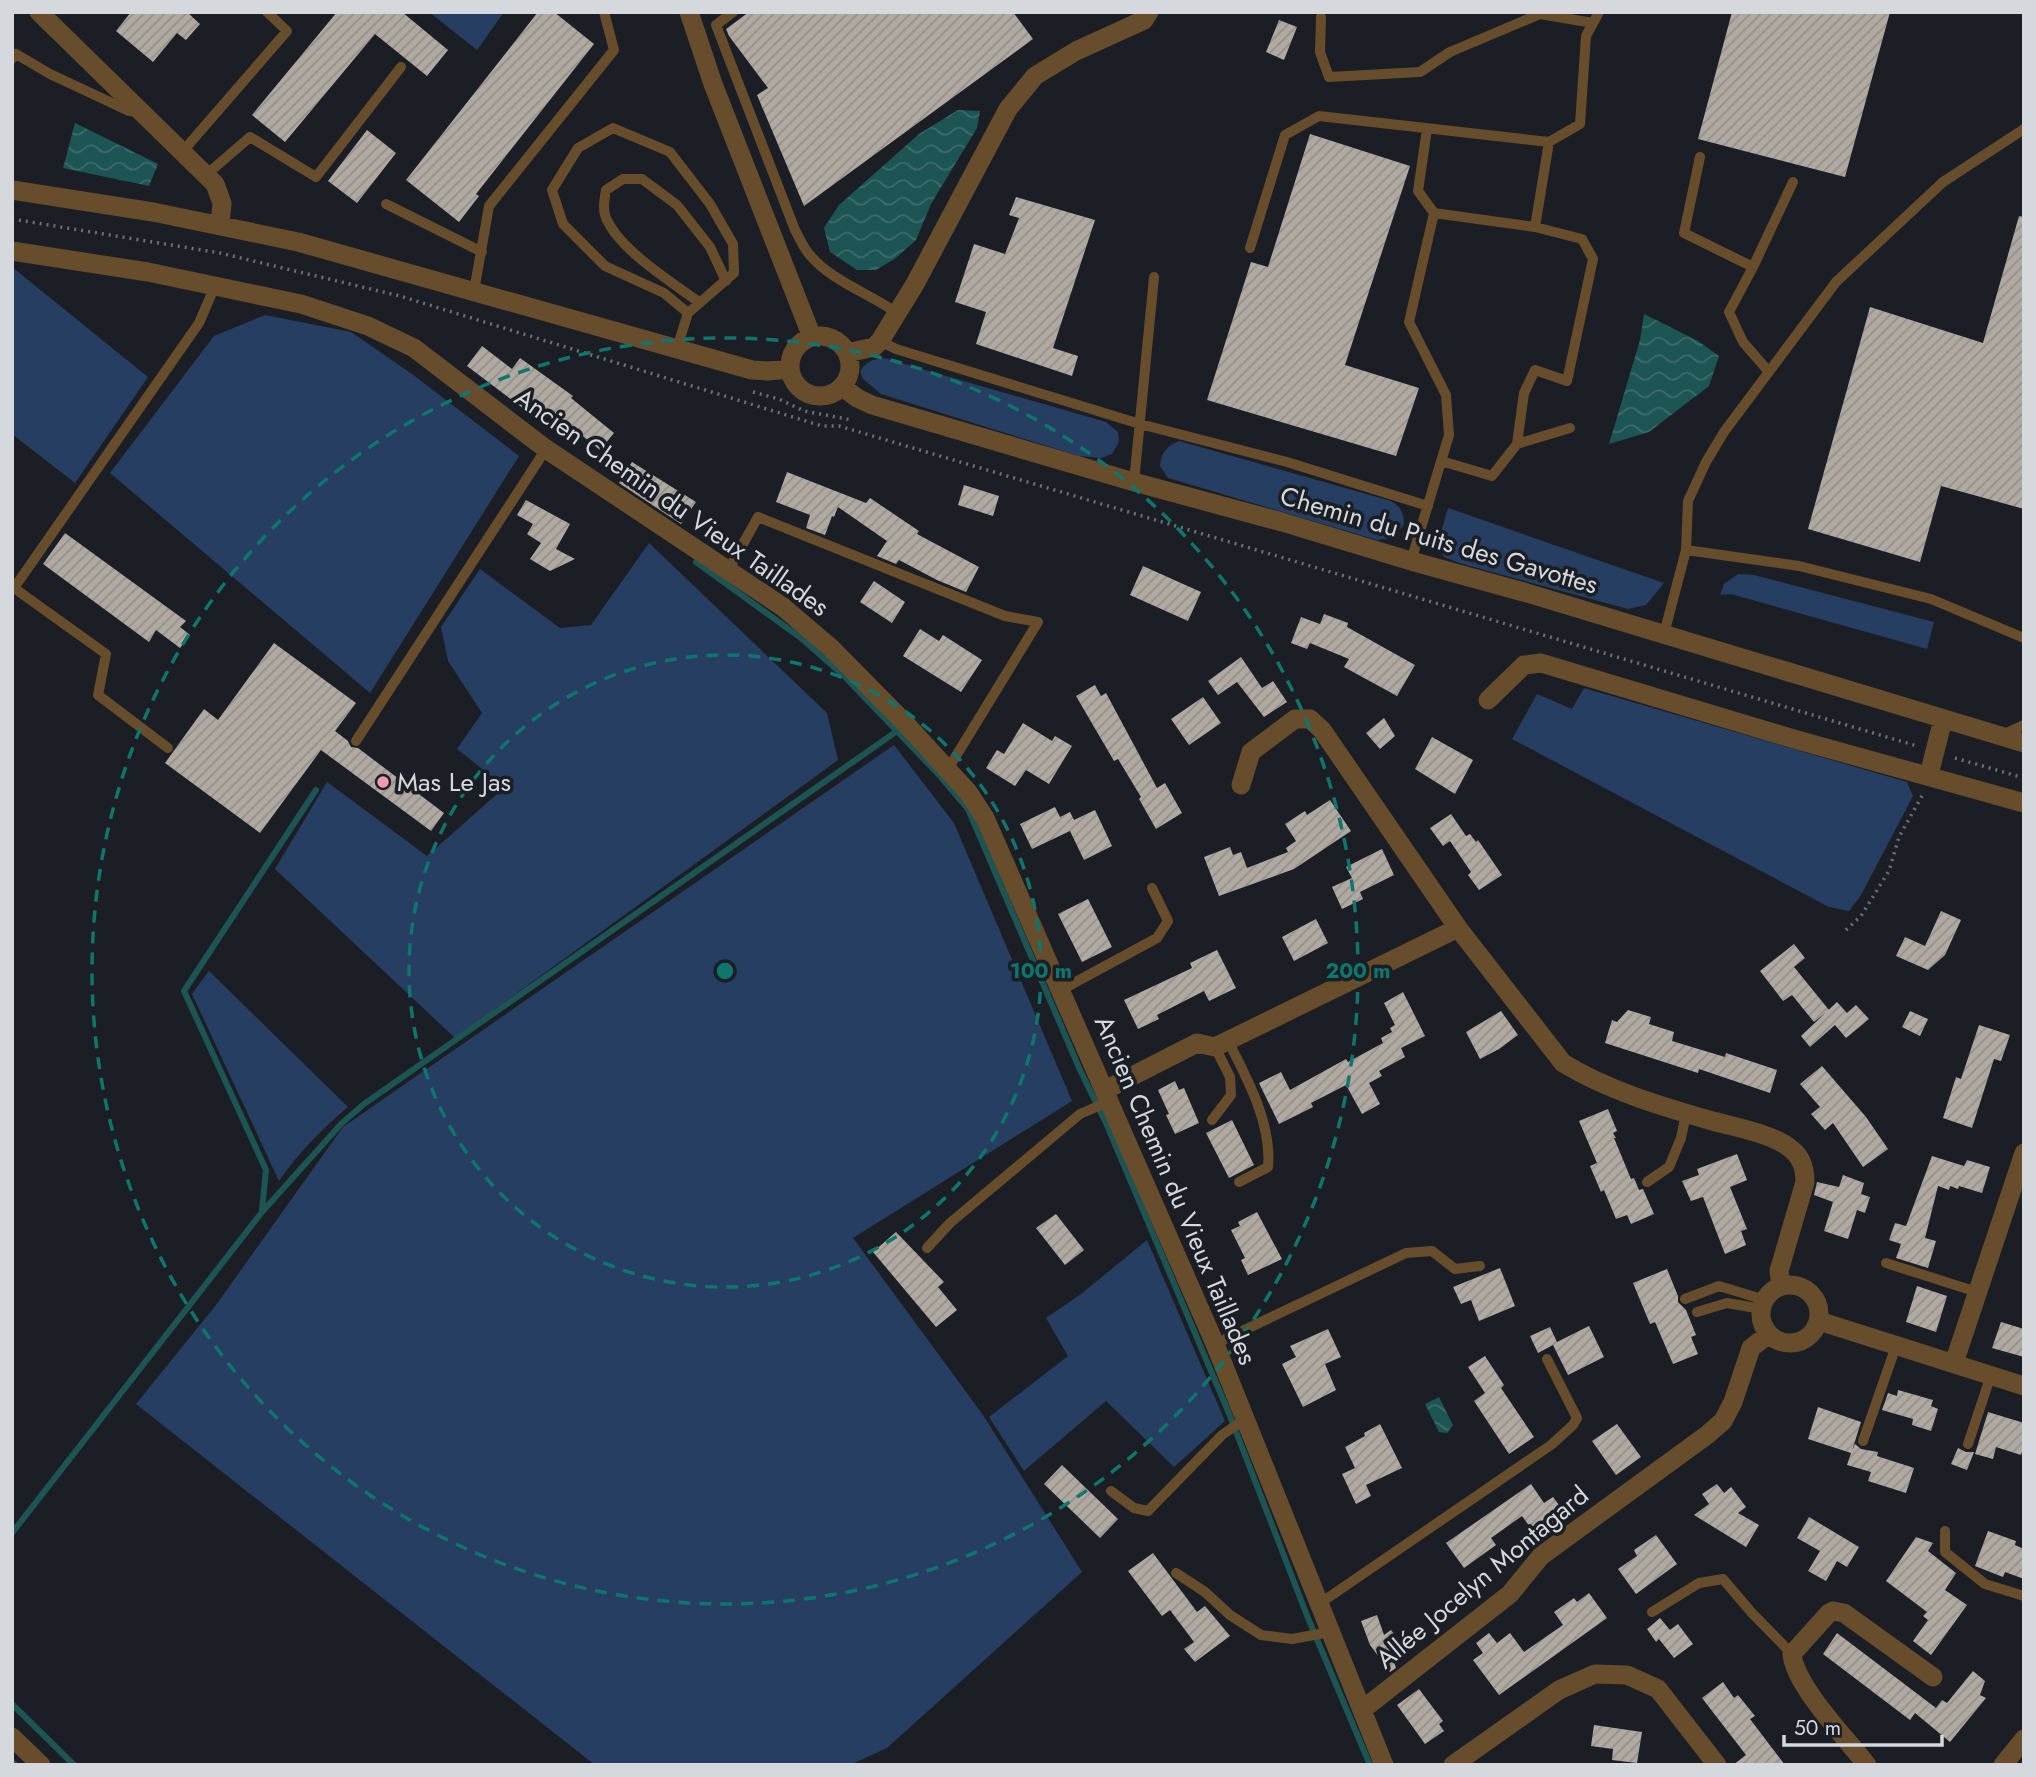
<svg xmlns="http://www.w3.org/2000/svg" width="2036" height="1777" viewBox="0 0 2036 1777" font-family="Jost,sans-serif">
<style>
.grass{fill:#263e61}
.water{fill:url(#water-waves)}
.lines{fill:none;stroke-linecap:round;stroke-linejoin:round}
.stream{stroke:#1d5454;stroke-width:6}
.building{fill:url(#building-hatch)}
.path{stroke:#6d7176;stroke-width:3.5;stroke-dasharray:2 5;stroke-linecap:butt}
.service{stroke:#674d2c;stroke-width:10}
.minor{stroke:#674d2c;stroke-width:19}
.tertiary{stroke:#674d2c;stroke-width:19}
.ring{fill:none;stroke:#0f766e;stroke-width:3.5;stroke-dasharray:12 9}
.poi-dot{fill:#f29ab0;stroke:#1b1f25;stroke-width:2.5}
.labels{text-anchor:middle;dominant-baseline:central;stroke-width:7;stroke-linejoin:round;paint-order:stroke}
.street-label{font-size:26px;fill:#d5d8dc;stroke:#1b1f25}
.poi-label{font-size:26px;fill:#d5d8dc;stroke:#1b1f25;text-anchor:start}
.centre{fill:#0f766e;stroke:#1b1f25;stroke-width:3.5}
.ring-label{font-size:21px;text-anchor:middle;font-weight:bold;fill:#0f766e;stroke:#1b1f25;stroke-width:7;stroke-linejoin:round;paint-order:stroke}
</style>
<defs>
<pattern id="water-waves" width="16" height="10" patternUnits="userSpaceOnUse" patternTransform="scale(1.75)"><rect width="16" height="10" fill="#1d5454"/><path d="M0 5q4-4 8 0t8 0" fill="none" stroke="#3d6c6c"/></pattern>
<pattern id="building-hatch" width="6" height="6" patternUnits="userSpaceOnUse" patternTransform="scale(1.75)"><rect width="6" height="6" fill="#b0a9a2"/><path d="M-1 1l2-2M0 6l6-6M5 7l2-2" fill="none" stroke="#948f8a"/></pattern>
</defs>
<rect width="100%" height="100%" fill="#1b1f25"/>
<path class="grass" d="M429,12H504L477,50Z
M12,267L148,377L75,483L12,434Z
M265,315L351,332L412,374L519,456L370,693L110,473L214,336Z
M884,358L1106,422L1118,432L1119,442L1112,454L1101,458L1079,456L881,394L863,379L860,371C866,362 872,359 884,358Z
M1179,441L1391,501C1401,507 1404,513 1404,525L1391,538L1377,540L1168,478L1160,466C1161,452 1167,446 1179,441Z
M1448,508L1664,583L1646,605L1628,609L1459,563L1444,557L1437,546Z
M649,543L827,713L838,760L455,1038L275,869L327,782L427,856L505,787L457,749L482,713L448,661L441,627L480,569L560,628L591,625Z
M1738,574L1754,575L1934,622L1927,649L1731,594L1720,595L1724,584Z
M1584,688L1907,782L1913,796L1861,895L1849,911L1829,907L1512,739L1537,694L1572,709Z
M894,745L954,823L1072,1101L853,1238L983,1415L1082,1572L887,1748L850,1765H595L136,1404L216,1305L343,1127Z
M209,971L348,1107C321,1130 299,1152 279,1181L192,994Z
M1147,1240L1225,1421L1174,1467L1106,1401L1024,1471L989,1417L1068,1356L1046,1318L1081,1294Z"/>
<path class="water" d="M958,110L980,111L977,128L931,204L916,240L896,258L876,270H857L830,252L824,228L839,205L919,134Z
M75,123L158,164L149,186L63,168Z
M1644,314L1698,341L1719,356L1709,386L1649,432L1609,444L1640,340Z
M1439,1397L1453,1425L1447,1433L1439,1432L1425,1404Z"/>
<g class="lines">
<path class="stream" d="M696,562L801,638L843,675L940,776L968,809L1080,1070L1106,1123L1228,1411L1308,1618L1370,1765
M262,1210L266,1170L184,991L316,790
M12,1533L262,1212L342,1123L364,1104L897,731
M12,1704L74,1765
M12,1762L16,1765"/>
</g>
<path class="building" d="M131,12H187L200,24L186,40L177,33L153,62L116,31Z
M337,12H402L448,50L427,76L375,34L285,142L252,115Z
M538,12H554L594,44L476,194L479,196L459,222L406,180Z
M749,12H1013L1033,39L804,206L757,95L768,88L729,36L726,29Z
M1732,12H1890L1845,177L1698,139Z
M1279,20L1297,27L1284,60L1266,52Z
M367,130L396,153L357,203L328,181Z
M1310,134L1410,166L1345,365L1419,388L1396,456L1207,400L1251,262L1268,267Z
M1016,197L1095,220L1053,348L1078,356L1072,376L976,344L986,312L955,302L974,244L1005,254L1019,218L1009,215Z
M2019,216L2024,217V509L1941,486L1920,562L1808,529L1870,307L1983,343Z
M482,346L512,369L520,358L573,396L571,398L614,433L600,450L558,416L555,421L533,405L528,412L467,366Z
M632,462L696,502L681,524L619,483Z
M787,472L866,503L870,498L919,531L917,534L979,567L966,592L937,580L899,560L896,564L877,556L887,541L838,507L834,517L832,516L825,535L806,528L810,515L776,502Z
M964,485L999,496L993,516L958,505Z
M526,500L570,524L556,549L575,559L550,571L530,559L541,543L527,534L533,524L517,515Z
M65,533L186,621L180,627L190,635L180,648L156,630L149,642L43,564Z
M1143,566L1201,592L1188,621L1130,595Z
M874,581L905,602L892,623L860,602Z
M1324,614L1348,623L1347,627L1415,665L1397,696L1344,667L1349,659L1310,643L1307,649L1291,643L1301,617L1320,624Z
M920,629L939,641L943,635L982,660L961,692L903,656Z
M274,643L356,703L335,731L348,741L351,747L358,748L444,813L431,831L321,750L260,833L165,763L204,709L218,720Z
M1241,657L1262,688L1273,681L1287,702L1264,717L1237,682L1218,695L1208,681Z
M1095,685L1101,696L1106,693L1157,788L1165,783L1182,813L1156,829L1139,799L1141,797L1118,759L1114,761L1076,696Z
M1203,697L1221,723L1189,745L1171,719Z
M1384,718L1395,736L1380,749L1366,733Z
M1023,723L1052,741L1055,736L1072,746L1049,784L1026,770L1015,786L986,768L997,750L1004,754Z
M1432,737L1473,760L1455,794L1415,769Z
M1330,800L1351,831L1294,869L1219,896L1204,857L1230,847L1233,855L1241,852L1247,868L1288,852L1286,848L1296,841L1285,824L1305,811L1307,815Z
M1055,807L1060,817L1070,812L1074,820L1095,810L1112,846L1084,860L1070,831L1032,849L1020,824Z
M1451,814L1466,836L1470,834L1476,842L1478,840L1502,875L1479,890L1468,875L1471,872L1450,841L1443,846L1430,828Z
M1382,849L1394,875L1360,892L1363,899L1342,909L1332,887L1352,878L1346,867Z
M1088,899L1112,947L1082,962L1058,914Z
M1941,911L1961,920L1945,955L1928,970L1896,956L1905,937L1925,946Z
M1316,919L1328,943L1294,961L1282,937Z
M1794,944L1805,958L1794,967L1829,1010L1814,1022L1792,995L1783,1001L1760,971Z
M1217,950L1236,988L1209,1001L1204,991L1157,1015L1159,1019L1138,1029L1124,1000L1192,968L1190,963Z
M1403,992L1425,1036L1401,1048L1405,1057L1379,1071L1382,1076L1369,1083L1380,1104L1362,1114L1346,1085L1311,1103L1313,1107L1279,1124L1259,1083L1281,1072L1290,1090L1346,1059L1348,1062L1383,1043L1381,1038L1392,1032L1390,1028L1395,1025L1384,1003Z
M1837,1002L1847,1013L1856,1005L1869,1019L1846,1038L1835,1025L1810,1047L1801,1036Z
M1628,1010L1651,1017L1649,1024L1674,1032L1672,1041L1725,1057L1726,1053L1777,1070L1770,1093L1699,1069L1698,1073L1605,1043L1612,1020L1617,1022Z
M1501,1011L1518,1035L1499,1049L1480,1059L1466,1032Z
M1910,1011L1928,1019L1920,1036L1902,1027Z
M1979,1025L2010,1035L2001,1061L1994,1059L1972,1128L1943,1118L1956,1077L1961,1079Z
M1822,1066L1866,1117L1888,1149L1863,1167L1833,1123L1825,1130L1811,1114L1820,1107L1800,1084Z
M1175,1081L1179,1090L1184,1088L1199,1123L1175,1134L1166,1115L1169,1114L1158,1090Z
M1608,1109L1617,1131L1613,1133L1616,1138H1614L1631,1179L1634,1178L1639,1190L1643,1189L1654,1214L1631,1224L1627,1215L1616,1219L1604,1190L1601,1192L1590,1166L1597,1163L1579,1121Z
M1232,1120L1254,1165L1229,1178L1206,1133Z
M1737,1154L1747,1180L1730,1187L1747,1229L1741,1231L1746,1245L1725,1254L1703,1197L1691,1201L1682,1181L1699,1175L1697,1169Z
M1932,1156L1964,1166L1967,1160L1990,1167L1982,1193L1959,1186L1958,1189L1950,1186L1949,1190L1938,1186L1925,1238L1936,1241L1928,1268L1896,1258L1901,1244L1889,1240L1895,1223L1906,1226Z
M1843,1175L1864,1183L1861,1194L1870,1197L1865,1213L1857,1210L1848,1239L1824,1231L1833,1202L1814,1195L1817,1182L1839,1187Z
M1257,1212L1282,1259L1248,1275L1241,1260L1245,1258L1231,1230L1240,1226L1238,1222Z
M1056,1214L1084,1250L1065,1265L1036,1228Z
M896,1232L944,1282L938,1287L957,1310L936,1327L873,1252Z
M1500,1268L1515,1306L1479,1321L1471,1300L1461,1304L1453,1287Z
M1667,1269L1678,1296V1302L1686,1310L1696,1335L1691,1337L1698,1354L1673,1364L1655,1322L1650,1324L1633,1283Z
M1917,1286L1947,1296L1936,1332L1906,1322Z
M2001,1322L2024,1329V1357L1992,1348Z
M1589,1326L1604,1357L1568,1375L1553,1345L1538,1353L1530,1336L1550,1327L1557,1342Z
M1328,1329L1341,1357L1325,1364L1336,1390L1303,1407L1282,1364L1296,1357L1290,1346Z
M1485,1356L1504,1385L1501,1388L1534,1437L1509,1454L1474,1401L1485,1393L1468,1367Z
M1898,1390L1933,1400L1931,1406L1938,1409L1931,1431L1912,1425L1913,1419L1882,1410L1888,1393L1897,1396Z
M1818,1407L1861,1422L1852,1451L1855,1444L1861,1449L1878,1452L1877,1456L1914,1468L1906,1493L1868,1481L1871,1472L1847,1465L1851,1453L1808,1439Z
M1988,1412L2024,1423V1445L2021,1455L1996,1447L1993,1459L1975,1454Z
M1380,1424L1402,1468L1366,1485L1371,1496L1356,1504L1342,1474L1355,1468L1345,1447L1365,1436L1364,1433Z
M1617,1424L1641,1457L1616,1475L1592,1441Z
M1958,1448L1966,1452H1974L1967,1470L1951,1464Z
M1062,1465L1118,1519L1100,1538L1044,1484Z
M1531,1484L1544,1503L1553,1497L1565,1513L1535,1534L1522,1516L1491,1538L1496,1545L1464,1568L1446,1543Z
M1717,1484L1724,1493L1731,1487L1746,1507L1738,1513L1759,1525L1746,1547L1694,1515L1709,1504L1702,1494Z
M1809,1517L1859,1547L1847,1567L1837,1561L1826,1581L1808,1571L1820,1551L1797,1538Z
M1988,1531L2016,1541L2015,1545L2024,1549V1579L2005,1572L2003,1577L1975,1566Z
M1656,1535L1677,1564L1636,1594L1618,1569L1637,1556L1634,1550Z
M1916,1537L1933,1543L1928,1551L1956,1573L1945,1590L1967,1605L1931,1655L1913,1641L1928,1620L1923,1616L1927,1612L1886,1581Z
M1153,1553L1197,1612L1205,1606L1230,1636L1195,1662L1184,1649L1194,1642L1170,1610L1162,1616L1128,1571Z
M1589,1593L1607,1618L1499,1695L1473,1660L1483,1653L1476,1643L1489,1633L1497,1643L1510,1633L1524,1652L1563,1625L1554,1612L1574,1598L1577,1602Z
M1377,1615L1384,1635L1391,1630L1406,1649L1393,1659L1396,1668L1390,1672L1370,1645L1361,1621Z
M1660,1618L1670,1630L1678,1624L1693,1644L1674,1658L1659,1639L1656,1642L1647,1629Z
M1837,1633L1936,1708L1942,1700L1947,1703L1973,1671L1985,1681L1980,1695L1986,1698L1950,1742L1915,1713L1910,1720L1823,1654Z
M1723,1682L1734,1698L1738,1695L1755,1716L1750,1719L1785,1765H1733L1746,1755L1702,1698Z
M1419,1689L1443,1721L1439,1724L1444,1731L1425,1744L1397,1705Z
M1594,1725L1642,1732L1637,1763L1612,1760L1613,1749L1591,1746Z"/>
<g class="lines">
<path class="path" d="M12,219L220,253L400,296L822,426H839L1917,746
M753,392L779,399L804,411L852,420
M1955,758L2024,778
M1846,930L1861,916L1889,871L1899,837L1923,794"/>
<path class="service" d="M733,12L716,25L795,230C799,237 803,247 809,254C831,281 869,293 897,313
M1321,17L1320,52L1329,77L1420,72L1450,52L1540,14L1593,23
M12,59L16,54L50,74L129,111L137,112
M1427,129L1418,191L1434,213
M183,151L287,31L267,12
M1700,157L1684,233L1753,267
M206,175L250,137L316,177L401,67
M386,204L482,252
M1250,248L1285,135L1319,116L1549,142L1580,124L1586,36L1599,12
M474,291L489,206L614,50L604,12
M700,303C673,283 623,252 608,222C602,212 604,201 606,190L623,179H642L677,205L710,247L726,281
M880,341L896,349L1140,424L1287,462L1428,506
M677,348L688,313L734,273L733,244L710,204L670,152L613,128L578,148L552,190L563,224L605,266L664,293L688,313
M1769,372L1743,342L1729,312L1753,267L1793,182
M1517,444L1524,393L1535,370L1567,381L1593,259L1582,239L1535,227
M1441,461L1492,476L1517,444L1570,428
M1134,482L1154,277
M1686,550L1688,501L1706,462L1724,432L1836,282L1943,182L2024,129
M1411,561L1449,435L1446,395L1409,322L1434,213L1535,227L1549,142
M729,569L758,517L1005,616L1038,622L948,769
M1664,634L1686,550L1799,566L1931,599L2024,638
M2002,735L2024,725
M356,741L546,449
M168,748L98,695L106,654L14,588L199,323L215,286
M1061,990L1157,938L1168,921L1152,888
M1228,1041C1247,1078 1272,1124 1268,1167L1239,1182
M1212,1120L1231,1095L1230,1077L1215,1047
M1647,1182L1669,1167L1681,1138L1686,1114
M927,1248L950,1223L1080,1114L1110,1101
M1886,1263L1977,1292
M1685,1299L1719,1286L1765,1300
M1697,1312L1727,1303L1762,1309
M1215,1344L1406,1253L1432,1251L1455,1269L1480,1266
M1863,1441L1896,1346
M1968,1444L1991,1375
M1111,1491L1134,1508L1148,1511L1222,1435L1245,1419
M1945,1531V1552L1985,1584L2024,1596
M1176,1573L1205,1592L1230,1615L1261,1635L1292,1639L1330,1632
M1319,1604L1551,1445L1573,1425L1577,1418L1547,1359
M1652,1612L1699,1583L1723,1579L1752,1613L1792,1654"/>
<path class="minor" d="M39,12L215,184L222,203L220,225
M689,12L713,84L812,337
M12,190L153,212L298,242L752,370L768,371L790,369
M12,251L148,272L301,304L368,326L414,348L546,449L783,607L831,648L904,722L968,792L985,818L1215,1344L1384,1765
M790 366a30 30 0 1 1 60 0a30 30 0 1 1-60 0Z
M847,353L874,347L880,341L915,284L1008,109L1035,76L1076,51L1144,20L1149,12
M843,387L857,398L872,405L1134,482L1282,522L1411,561L1527,593L2024,743
M1488,700L1524,665L1541,663L1794,739L2024,803
M1929,775L1943,719
M1241,785L1251,752L1295,719H1310L1322,730L1458,928
M1105,1090L1197,1043L1215,1047L1458,928L1563,1063C1607,1090 1660,1106 1709,1120C1733,1127 1772,1133 1791,1149C1802,1157 1805,1169 1805,1182L1779,1271L1781,1286
M1761 1314a29 29 0 1 1 58 0a29 29 0 1 1-58 0Z
M1819,1321L2024,1386
M1954,1363L2024,1153
M1362,1710L1510,1594L1541,1556L1707,1435L1723,1421L1733,1402L1751,1348L1769,1334
M1453,1765L1559,1690L1595,1674L1627,1675L1658,1689L1717,1765
M1867,1765C1846,1738 1795,1686 1792,1654L1828,1614L1833,1611L1844,1613L1933,1677
M2003,1765L2024,1739"/>
<path class="tertiary" d="M12,1737L41,1765"/>
</g>
<g class="ring">
<circle cx="725" cy="971" r="316"/>
<circle cx="725" cy="971" r="633"/>
</g>
<circle class="poi-dot" cx="383" cy="782" r="7"/>
<g class="labels">
<g class="street-label">
<text transform="translate(672 502) rotate(35)">Ancien Chemin du Vieux Taillades</text>
<text transform="translate(1439 540) rotate(16)">Chemin du Puits des Gavottes</text>
<text transform="translate(1176 1190) rotate(67)">Ancien Chemin du Vieux Taillades</text>
<text transform="translate(1482 1577) rotate(-40)">Allée Jocelyn Montagard</text>
</g>
<g class="poi-label">
<text x="397" y="782">Mas Le Jas</text>
</g>
</g>
<circle cx="725" cy="971" r="10" class="centre"/>
<g class="ring-label">
<text x="1041" y="978">100 m</text>
<text x="1358" y="978">200 m</text>
</g>
<rect width="2036" height="1777" fill="none" stroke="#d5d8dc" stroke-width="28"/>
<path d="M1784 1735v10h158v-10" fill="none" stroke="#d5d8dc" stroke-width="3.5"/>
<text x="1794" y="1735" font-size="21" fill="#d5d8dc" stroke="#1b1f25" stroke-width="5" paint-order="stroke">50 m</text>
</svg>
